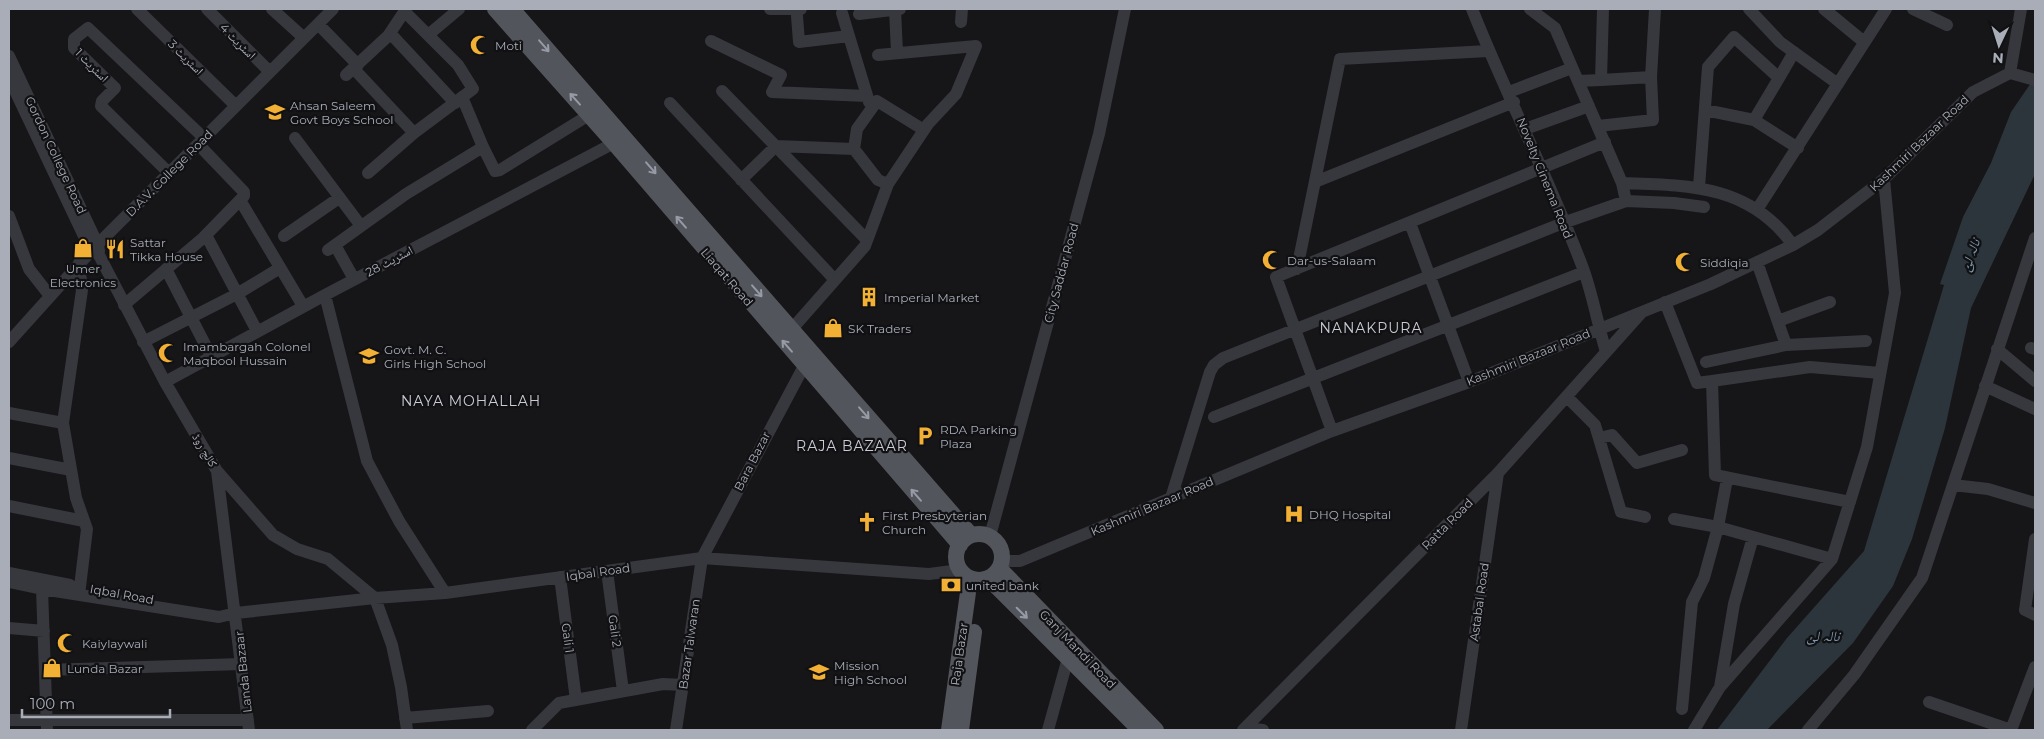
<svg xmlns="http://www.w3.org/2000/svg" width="2044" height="739" viewBox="0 0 2044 739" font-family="Montserrat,'Noto Naskh Arabic',sans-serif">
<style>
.water{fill:#2c353c}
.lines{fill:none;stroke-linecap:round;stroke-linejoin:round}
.minor{stroke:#37383d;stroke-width:12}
.major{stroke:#53555c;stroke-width:16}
.oneway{stroke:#979ba6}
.labels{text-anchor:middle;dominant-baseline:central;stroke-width:4.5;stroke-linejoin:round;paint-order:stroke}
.street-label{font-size:12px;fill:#a8adb8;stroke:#111113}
.poi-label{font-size:12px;fill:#a8adb8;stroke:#111113;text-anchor:start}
.water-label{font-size:14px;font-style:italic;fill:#7f9bb3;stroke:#111113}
.neighbourhood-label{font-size:14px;letter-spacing:1px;fill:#c9ccd4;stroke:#111113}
</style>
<rect width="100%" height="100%" fill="#161618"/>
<path class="water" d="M2035,77V174L1971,308L1945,428L1912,539L1893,586L1853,643L1767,730H1717L1787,638L1864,551L1944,285L1940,284L1963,217L1991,163L2011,112Z"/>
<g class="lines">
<path class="minor" d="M137,9L236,106
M207,9L270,72
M272,9L304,38
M770,9H801
M895,9L897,53
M1472,9C1507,97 1551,182 1584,271C1593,297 1598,325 1606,352
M1530,9L1555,28L1622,183C1690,185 1750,185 1793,245
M1749,9L1780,42L1838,84
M1824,9L1864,42
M1913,9L1947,25
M842,13L869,102
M859,14L900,9
M797,16L799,42L849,36
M961,22L962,9
M318,24L358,65
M390,33L455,103
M428,35L459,9
M711,41L781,75L772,92L867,96
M9,56L98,245L99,251
M354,69L414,133
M2010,73L2021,9
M2010,73L2035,80
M346,75L388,36L406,9
M9,78L91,251
M1779,78L1794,52
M1601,80L1651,77L1655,9
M1578,81L1601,80L1603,9
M722,91L867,240
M1509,92L1572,68
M462,97L483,147L495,171L500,170L589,115
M670,103L835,280
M1754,120L1798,148
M1598,126L1653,120L1651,77
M1525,129L1589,106
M295,138L361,226
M854,149L857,129L877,101L924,130
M169,173L101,106L102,101L115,88L74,48V39L88,28L204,138
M368,173L414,133L473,89L458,65L404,11
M741,180L776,146L854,149L878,180L888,184
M1315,182L1514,102
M1699,187L1708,67L1734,37L1779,78L1754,120L1705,110
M240,200L303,306
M1626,201L1674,203L1704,207
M1758,208L1886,9
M9,216L29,269L50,296
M1410,223L1469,382
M206,235L257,331
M284,236L339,198
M335,245L354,279
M328,250L406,194L483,147
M91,251L99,255L165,382L217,471L273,535L297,549L328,559L375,598L392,645L401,687L407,730
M1757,262L1786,345
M166,269L211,356
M1297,269L1340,59L1488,51
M325,295L367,461L399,521L445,593
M1665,302L1697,383L1712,381
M124,305L203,238L244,196V192L198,144
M1778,321L1830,302
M791,330L865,246L888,184L928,124L956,94L976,46L878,55
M9,342L91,251L333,9
M143,342L237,294L280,268
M2031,348L2035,349
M1997,349L2035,381
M1706,362L1786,345L1866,341
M165,382L325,295L614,143
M1985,386L2035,409
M1567,397L1595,425L1621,512L1645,517
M9,413L63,423
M1214,417L1584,272
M1332,431L1276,277L1605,142
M1599,438L1612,435L1637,463L1682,450
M9,458L71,470
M217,471L249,730
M1953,485L1988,489L2035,503
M1171,498L1210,372L1214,365L1223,358L1563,223L1626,201L1622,183
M1850,502L1715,475L1712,381L1810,367L1880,373
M9,506L84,521
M1674,519L1718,527L1832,559
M990,536L1099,134L1125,9
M2035,539L2025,610L2035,615
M1001,561H1020L1332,431L1469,382L1711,284L1793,245L1818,230L1884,179L1973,92L2010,73
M607,571L623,691
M9,573L70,585
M560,577L576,700
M9,582L42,589L219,617L236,613L375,598L445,593L702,558L929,574L960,570
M42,589L47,730
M79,595L87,529L76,498L63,423L82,290L79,263
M9,628L44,631
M45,670L242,664
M1720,687L1734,604L1753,537
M1929,702L2011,730
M1682,709L1692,602L1704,578L1718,527L1727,479
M405,718L488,711
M9,720H248
M1246,728L1263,730
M532,730L559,703L663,684L683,685
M676,730L702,558L804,366
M1048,730L1068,658
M1243,730L1498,473L1642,312
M1461,730L1498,473
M1694,730L1720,687L1832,559L1867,447L1895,293L1884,179
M1808,730L1854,675L1922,578L2035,238
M2011,730L2035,667"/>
<path class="major" d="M495,9L614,143L960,545
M512,9L971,535
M956 557a23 23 0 1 1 46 0a23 23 0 1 1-46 0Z
M999,568L1156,730
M988,578L1140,730
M949,730L970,578
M961,730L974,632"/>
</g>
<defs><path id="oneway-shaft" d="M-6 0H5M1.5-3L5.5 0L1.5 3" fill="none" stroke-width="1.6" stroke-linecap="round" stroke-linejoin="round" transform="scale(1.25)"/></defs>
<g class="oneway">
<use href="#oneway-shaft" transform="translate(544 46) rotate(49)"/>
<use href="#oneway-shaft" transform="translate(575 99) rotate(-132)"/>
<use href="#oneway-shaft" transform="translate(651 168) rotate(49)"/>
<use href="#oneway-shaft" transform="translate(681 222) rotate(-131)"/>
<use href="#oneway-shaft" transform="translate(757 291) rotate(49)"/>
<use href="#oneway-shaft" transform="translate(787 346) rotate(-131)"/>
<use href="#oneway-shaft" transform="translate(864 413) rotate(49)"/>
<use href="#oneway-shaft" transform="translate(916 495) rotate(-131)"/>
<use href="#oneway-shaft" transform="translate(1022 613) rotate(45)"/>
</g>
<defs>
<symbol id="mosque-bare" viewBox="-9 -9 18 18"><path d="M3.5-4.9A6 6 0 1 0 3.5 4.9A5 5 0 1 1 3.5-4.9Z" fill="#f2b134" stroke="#111113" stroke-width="2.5" paint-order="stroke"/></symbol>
<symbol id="school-bare" viewBox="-9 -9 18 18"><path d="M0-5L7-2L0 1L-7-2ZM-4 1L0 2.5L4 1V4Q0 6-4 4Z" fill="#f2b134" stroke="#111113" stroke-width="2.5" paint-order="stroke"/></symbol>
<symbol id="shop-bare" viewBox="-9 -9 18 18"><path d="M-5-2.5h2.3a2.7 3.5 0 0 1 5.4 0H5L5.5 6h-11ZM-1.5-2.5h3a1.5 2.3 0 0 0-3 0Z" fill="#f2b134" stroke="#111113" stroke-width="2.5" paint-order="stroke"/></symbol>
<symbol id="restaurant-bare" viewBox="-9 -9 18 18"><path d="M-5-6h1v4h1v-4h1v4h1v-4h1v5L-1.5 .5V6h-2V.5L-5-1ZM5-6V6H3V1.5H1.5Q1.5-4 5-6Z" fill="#f2b134" stroke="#111113" stroke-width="2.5" paint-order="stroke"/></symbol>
<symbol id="building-bare" viewBox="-9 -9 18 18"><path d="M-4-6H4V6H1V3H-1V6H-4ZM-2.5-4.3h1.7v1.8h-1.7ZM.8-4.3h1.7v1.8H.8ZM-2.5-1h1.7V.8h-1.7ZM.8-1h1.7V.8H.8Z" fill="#f2b134" stroke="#111113" stroke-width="2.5" paint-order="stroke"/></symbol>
<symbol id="parking-bare" viewBox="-9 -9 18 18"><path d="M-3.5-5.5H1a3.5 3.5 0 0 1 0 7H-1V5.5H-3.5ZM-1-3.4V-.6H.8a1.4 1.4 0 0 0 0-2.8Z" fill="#f2b134" stroke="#111113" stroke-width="2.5" paint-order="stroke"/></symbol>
<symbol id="hospital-bare" viewBox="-9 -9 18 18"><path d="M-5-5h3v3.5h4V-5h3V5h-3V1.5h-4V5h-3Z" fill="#f2b134" stroke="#111113" stroke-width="2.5" paint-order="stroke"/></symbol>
<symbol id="church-bare" viewBox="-9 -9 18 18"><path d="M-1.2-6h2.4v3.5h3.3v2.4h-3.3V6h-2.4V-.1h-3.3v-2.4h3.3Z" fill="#f2b134" stroke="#111113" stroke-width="2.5" paint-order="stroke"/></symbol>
<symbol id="bank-bare" viewBox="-9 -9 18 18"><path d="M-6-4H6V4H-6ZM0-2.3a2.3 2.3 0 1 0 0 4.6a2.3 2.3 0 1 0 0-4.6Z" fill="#f2b134" stroke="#111113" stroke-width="2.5" paint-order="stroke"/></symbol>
</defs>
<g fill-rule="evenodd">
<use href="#mosque-bare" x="466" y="31" width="28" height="28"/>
<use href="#school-bare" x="261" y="98" width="28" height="28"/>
<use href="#shop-bare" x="69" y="234" width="28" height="28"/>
<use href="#restaurant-bare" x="101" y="235" width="28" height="28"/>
<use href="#mosque-bare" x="1258" y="246" width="28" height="28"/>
<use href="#mosque-bare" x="1671" y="248" width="28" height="28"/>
<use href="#building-bare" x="855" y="283" width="28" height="28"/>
<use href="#shop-bare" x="819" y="314" width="28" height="28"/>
<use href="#mosque-bare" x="154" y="339" width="28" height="28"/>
<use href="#school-bare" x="355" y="342" width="28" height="28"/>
<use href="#parking-bare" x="911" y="422" width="28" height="28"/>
<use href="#hospital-bare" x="1280" y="500" width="28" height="28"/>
<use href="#church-bare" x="853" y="508" width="28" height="28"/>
<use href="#bank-bare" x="937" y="571" width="28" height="28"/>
<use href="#mosque-bare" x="53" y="629" width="28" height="28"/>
<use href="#shop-bare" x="38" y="654" width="28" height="28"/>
<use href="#school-bare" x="805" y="658" width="28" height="28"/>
</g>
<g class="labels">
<g class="street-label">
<text transform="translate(238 41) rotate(45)">اسٹریٹ 4</text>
<text transform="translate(186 57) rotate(45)">اسٹریٹ 3</text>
<text transform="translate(92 65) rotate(45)">اسٹریٹ 1</text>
<text transform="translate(1919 143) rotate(-44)">Kashmiri Bazaar Road</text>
<text transform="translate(56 155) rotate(65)">Gordon College Road</text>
<text transform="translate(169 173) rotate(-45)">D.A.V. College Road</text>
<text transform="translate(1545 178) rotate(68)">Novelty Cinema Road</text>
<text transform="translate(389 261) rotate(-28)">اسٹریٹ 28</text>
<text transform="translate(1061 273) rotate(-75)">City Saddar Road</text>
<text transform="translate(727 277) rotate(49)">Liaqat Road</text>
<text transform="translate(1528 357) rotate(-22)">Kashmiri Bazaar Road</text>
<text transform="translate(205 450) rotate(59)">کالج روڈ</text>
<text transform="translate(752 461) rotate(-63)">Bara Bazar</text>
<text transform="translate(1152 506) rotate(-23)">Kashmiri Bazaar Road</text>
<text transform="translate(1447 524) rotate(-45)">Ratta Road</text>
<text transform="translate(598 572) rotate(-8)">Iqbal Road</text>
<text transform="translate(122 594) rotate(10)">Iqbal Road</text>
<text transform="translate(1479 602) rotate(-82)">Astabal Road</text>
<text transform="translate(615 631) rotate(82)">Gali 2</text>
<text transform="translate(568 638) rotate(82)">Gali 1</text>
<text transform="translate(689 644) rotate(-82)">Bazar Talwaran</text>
<text transform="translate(1078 649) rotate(46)">Ganj Mandi Road</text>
<text transform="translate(959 654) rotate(-82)">Raja Bazar</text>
<text transform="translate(243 672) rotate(-96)">Landa Bazaar</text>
</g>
<g class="poi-label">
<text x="495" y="45">Moti</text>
<text x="290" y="105">Ahsan Saleem<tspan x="290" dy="14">Govt Boys School</tspan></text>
<text x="130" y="242">Sattar<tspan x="130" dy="14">Tikka House</tspan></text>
<text x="1287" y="260">Dar-us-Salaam</text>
<text x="1700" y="262">Siddiqia</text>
<text x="83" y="268" text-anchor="middle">Umer<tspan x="83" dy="14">Electronics</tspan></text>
<text x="884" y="297">Imperial Market</text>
<text x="848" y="328">SK Traders</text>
<text x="183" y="346">Imambargah Colonel<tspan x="183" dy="14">Maqbool Hussain</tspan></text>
<text x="384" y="349">Govt. M. C.<tspan x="384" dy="14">Girls High School</tspan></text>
<text x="940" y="429">RDA Parking<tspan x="940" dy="14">Plaza</tspan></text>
<text x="1309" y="514">DHQ Hospital</text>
<text x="882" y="515">First Presbyterian<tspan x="882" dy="14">Church</tspan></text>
<text x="966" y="585">united bank</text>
<text x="82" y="643">Kaiylaywali</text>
<text x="834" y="665">Mission<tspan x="834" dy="14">High School</tspan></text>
<text x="67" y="668">Lunda Bazar</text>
</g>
<g class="water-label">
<text transform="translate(1970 255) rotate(-70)">نالہ لئ</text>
<text x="1823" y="636">نالہ لئ</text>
</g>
<g class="neighbourhood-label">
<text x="1371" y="328">NANAKPURA</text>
<text x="471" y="401">NAYA MOHALLAH</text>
<text x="852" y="446">RAJA BAZAAR</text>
</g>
</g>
<rect width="2044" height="739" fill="none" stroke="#a8adb8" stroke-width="20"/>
<g transform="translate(1999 45) rotate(184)" stroke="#111113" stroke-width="4" paint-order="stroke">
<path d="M0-4L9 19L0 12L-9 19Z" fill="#a8adb8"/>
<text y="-8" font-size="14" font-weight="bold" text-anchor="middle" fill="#a8adb8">N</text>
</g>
<path d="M22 709v8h148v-8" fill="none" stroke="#a8adb8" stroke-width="2.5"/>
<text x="30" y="709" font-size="15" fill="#a8adb8" stroke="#111113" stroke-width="4" paint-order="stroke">100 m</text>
</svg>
